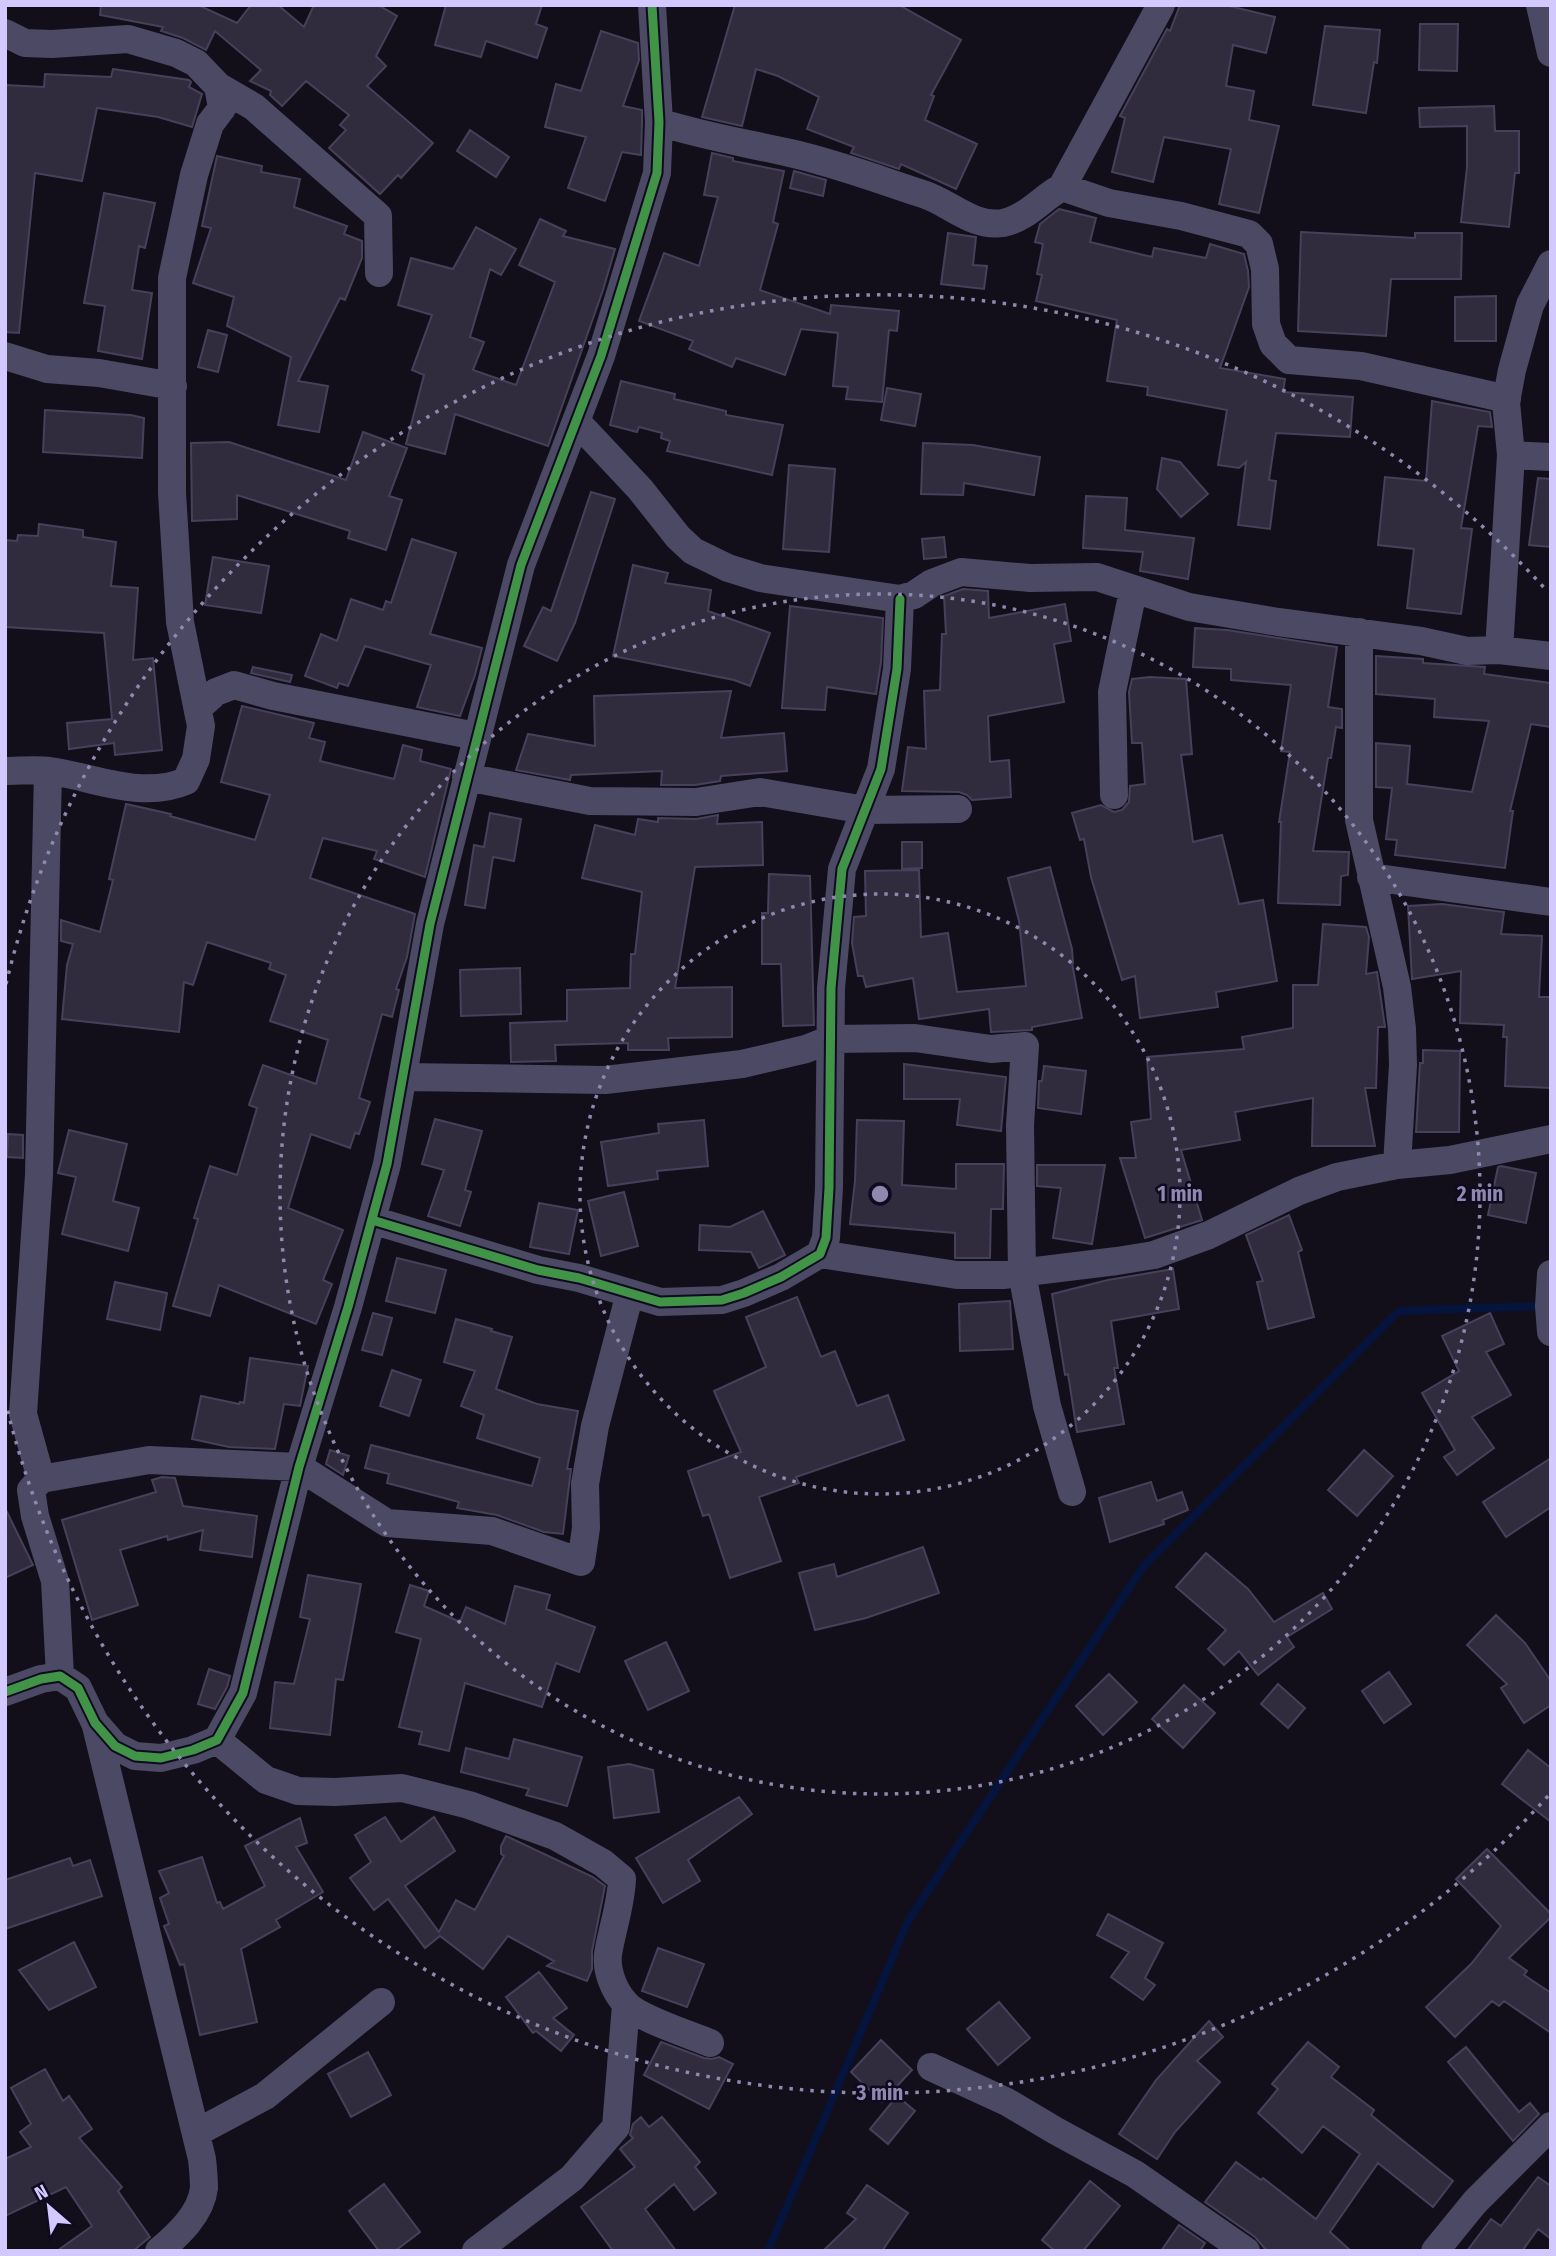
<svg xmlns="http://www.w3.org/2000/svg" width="1556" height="2256" viewBox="0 0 1556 2256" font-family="'Fira Sans Condensed',sans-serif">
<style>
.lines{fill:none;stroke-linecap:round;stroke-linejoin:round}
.stream{stroke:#05143c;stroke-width:8}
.building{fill:#302c3e;stroke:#47405a;stroke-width:2}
.minor{stroke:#4c4965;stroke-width:28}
.cycleway-casing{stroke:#0f0a20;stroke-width:13}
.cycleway{stroke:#419447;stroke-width:9}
.ring{fill:none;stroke:#8f88af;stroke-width:3.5;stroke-dasharray:3.5 7}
.centre{fill:#8f88af;stroke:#0f0a20;stroke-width:3.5}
.ring-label{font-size:21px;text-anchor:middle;font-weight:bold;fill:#8f88af;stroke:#0f0a20;stroke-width:5;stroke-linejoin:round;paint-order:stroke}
</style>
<rect width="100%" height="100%" fill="#120f1b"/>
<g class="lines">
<path class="stream" d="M768,2251L908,1921L1143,1567L1399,1311L1544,1306"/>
</g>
<path class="building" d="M101,5H198L237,23L251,5H278L304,27L314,5H378L397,16L376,56L386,66L367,86L433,143L401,178L398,175L380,194L329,148L346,130L340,125L349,115L306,81L282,106L270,95L271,91L250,81L261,70L215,31L206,50L183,38L161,31L163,27L100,15Z
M446,5H542L536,24L547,28L537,58L486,41L481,57L435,45Z
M735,5H899L961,40L931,95L934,96L925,120L977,144L956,189L901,164L899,169L851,153L854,147L807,129L819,97L778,76L756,69L742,126L702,117Z
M1180,5H1225L1275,17L1266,53L1233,45L1226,86L1254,91L1249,120L1279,126L1259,213L1219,204L1231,149L1164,137L1153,182L1112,172L1125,118L1120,116L1167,29L1170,31Z
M1420,24H1458L1457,71L1419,70Z
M1325,26L1380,30L1377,63L1374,62L1366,113L1313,105Z
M601,31L638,43L639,60L623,106L642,110V122L641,155L622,152L605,201L568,188L586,137L545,127L556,84L581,91Z
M113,69L189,80L191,82L189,87L202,94L192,127L158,117L97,108L82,181L35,173L19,333L5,332V85L44,87L45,74L111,77Z
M1494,106L1495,131H1519V173H1515L1509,227L1461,222L1467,167V126L1420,127L1419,108Z
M470,130L509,157L496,177L457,151Z
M712,153L733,158V161L784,171L773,222L778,224L760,290L830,314L831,305L899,311L897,331L889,330L882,402L846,399L848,387L833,386L838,333L801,329L785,375L736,358L732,367L689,349L693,341L639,321L664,253L699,266L718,197L704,195Z
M217,156L262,166L261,172L300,179L294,207L347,226L344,234L362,241V258L345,300L340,298L298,381L328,386L319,432L278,425L291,357L227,326L234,297L193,283L211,228L202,226Z
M794,171L826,180L823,196L790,188Z
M104,193L155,203L145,248L139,246L132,290L152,293L142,359L98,351L105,306L84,303Z
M1059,209L1096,218L1090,242L1152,257L1154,248L1206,258L1210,244L1244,254L1248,271L1249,287L1220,368L1285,379L1283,392L1353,397L1350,437L1276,433L1269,480L1276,481L1270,529L1238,525L1246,462L1239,468L1218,465L1227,410L1147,395L1148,387L1107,381L1117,320L1036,301L1042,275L1037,274L1043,244L1035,242L1040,224Z
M540,219L566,231L563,236L615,249L603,290L548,446L455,414L445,454L406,444L424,375L412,370L432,315L398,305L411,258L453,269L476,227L516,249L501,275L490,269L470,337L484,342L473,370L516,385L555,282L519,265Z
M1301,232L1415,238V233H1462L1461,279H1391L1386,336L1298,331Z
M948,233L976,237L973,265L987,266L984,289L941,284Z
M1496,296V341H1455V297Z
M208,330L227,335L218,372L198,367Z
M621,381L675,394L674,399L726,411V415L783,425L772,475L667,451L670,441L661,438L662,433L639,427L637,432L610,425Z
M887,388L921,394L915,426L881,420Z
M1432,401L1490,412L1492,427L1478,426L1461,528L1472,529L1461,614L1407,608L1414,549L1378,545L1385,477L1426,481Z
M45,410L131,415L144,418L142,458L43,452Z
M363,432L407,448L389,496L402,500L386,550L348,538L350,531L237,495V519L192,521L191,443L229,442L346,480Z
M923,443L973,445L1040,457L1034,495L964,483L963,495L921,494Z
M1162,458L1180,462L1208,494L1181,517L1157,489Z
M789,465L835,469L829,552L783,549Z
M1538,478L1551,479V547L1529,545Z
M591,492L615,499L575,623L557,661L524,646L543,607L551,611Z
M1086,496L1127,498L1125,530L1194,538L1188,579L1140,571L1143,552L1083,548Z
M39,524L83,530V537L116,542L111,586L138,588L133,660L153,658L162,750L115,755L114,743L69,749L67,723L112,719L104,633L5,627V540L17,541L18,535L38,536Z
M944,537L946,557L924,559L922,539Z
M412,539L456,553L430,634L482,648L475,675L460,716L417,707L431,665L365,646L348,686L339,683L337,688L305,676L321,634L337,641L351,599L383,610L386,601L391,603Z
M213,557L269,566L261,613L205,605Z
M633,565L668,573L665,583L711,590L708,611L770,633L750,686L734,680L613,656Z
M963,589L988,591L989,618L1065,604L1071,641L1054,644L1064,702L988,716L990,762L1009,760L1011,797L972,800L967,795L959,792L902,791L908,747L926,749L924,691L940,690L942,634H946L944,596Z
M790,606L883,618L881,662L876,694L827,687L825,710L782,708Z
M1195,628L1227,630L1337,647L1328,707L1342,709V728L1336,727L1331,758H1328L1313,851L1349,852L1348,875L1341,876L1340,905L1278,903L1281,822H1279L1290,752L1281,751L1291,685L1231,680V669L1193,667Z
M1376,656L1423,659V663L1485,667L1484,674L1551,683V727L1531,724L1510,811H1513L1505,868L1395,855L1397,840L1386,839L1392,788L1376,787V743L1410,746L1407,784L1472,792L1489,721L1434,717L1435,699L1376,694Z
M253,667L292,675L290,682L251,673Z
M1150,677L1186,679L1192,754L1181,755L1193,842L1222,835L1239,904L1263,900L1277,981L1216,992L1218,1007L1140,1018L1135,976L1122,980L1091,877L1084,839L1080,840L1072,813L1101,805L1114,812L1122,810L1129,802L1130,786L1145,784L1142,743H1132L1129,692L1132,679Z
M731,691L721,738L784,733L787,771L721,776L720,781L695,785H661L662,771L571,775L570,780L516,770L528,734L595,746L594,696Z
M242,706L314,723L309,738L325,742L320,761L394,779L403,745L422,750L420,761L451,769L425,877L374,859L377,851L323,838L310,878L415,914L407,957L396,989L399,990L392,1017L382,1014L359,1098L370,1102L359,1134L355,1133L350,1148L311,1134L288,1208L343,1230L323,1280L332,1284L316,1324L219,1285L210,1316L173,1306L198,1219L194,1218L210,1166L237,1175L257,1108L249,1105L263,1065L316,1084L328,1040L270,1021L286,975L269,969L271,963L207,942L193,985L184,982L179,1032L62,1019L67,965L73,944L61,941V920L100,932L113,880L109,879L126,804L171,814L170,816L255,840L270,795L221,782Z
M490,813L521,819L514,861L493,857L485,908L465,905L474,845L484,847Z
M718,815L717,824L762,822L763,865L695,867L675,988L732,987V1037L668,1038L669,1050H628V1043L555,1045L556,1061L511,1062L510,1023L567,1021V990L630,988L631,954H635L642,892L582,878L595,825L635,835L638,819L658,822V818L696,819Z
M902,842H922V868L902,869Z
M1050,867L1072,949L1073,963H1072L1082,1018L1032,1027V1030L991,1032L989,1009L919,1019L913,978L866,987L863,976H858L852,943L854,917L866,916L865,871L919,870L921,937L948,933L957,992L1026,986L1019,921L1008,878Z
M769,874L810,876L814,1025L783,1026L781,964H762V913H768Z
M1442,904L1504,912L1501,934L1542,936L1539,997H1551V1088L1505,1086L1507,1037H1503L1504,1025L1460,1023L1461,971L1412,979L1408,906Z
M1323,924L1366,927L1369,937L1366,974L1377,972L1385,1027H1378L1376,1088H1365L1375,1146H1312L1313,1098L1235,1112L1240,1140L1181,1150L1202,1220L1145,1238L1120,1158H1136L1131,1122L1151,1119L1147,1057L1244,1049L1242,1037L1293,1028V985H1318Z
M520,968L521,1014L461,1016L460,970Z
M1423,1050L1460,1051L1459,1132H1416L1420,1063H1423Z
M904,1064L1006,1077L1001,1131L957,1125L960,1099H904Z
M1044,1066L1086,1071L1081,1114L1038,1108L1039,1081H1042Z
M435,1119L482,1131L465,1190L471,1192L460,1226L428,1216L444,1170L422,1164Z
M704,1120L708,1166L657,1171L658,1179L608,1186L601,1142L659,1133L658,1124Z
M857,1120L904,1121L902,1185L956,1189V1164H1004L1003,1209H991L990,1258H955V1233L850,1224L855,1181Z
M69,1130L127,1144L113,1201L139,1208L128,1251L62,1234L76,1177L58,1173Z
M8,1134L23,1135V1158L7,1157Z
M1037,1165H1105L1092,1244L1053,1238L1061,1188L1037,1186Z
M1501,1166L1536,1173L1526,1223L1488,1215L1498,1167Z
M624,1192L638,1246L601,1256L588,1201Z
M539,1203L578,1210L569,1254L530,1247Z
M763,1211L785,1255L759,1268L751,1252L699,1250L700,1225L730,1227Z
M1289,1215L1302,1250L1298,1252L1314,1317L1268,1329L1257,1282L1263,1281L1246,1235Z
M397,1258L446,1270L435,1313L386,1301Z
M1173,1269L1179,1309L1111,1321L1118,1368H1114L1124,1424L1077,1432L1068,1374L1065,1375L1052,1294L1108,1280Z
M115,1282L167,1293L160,1330L107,1319Z
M797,1297L821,1357L835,1351L857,1406L888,1395L904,1440L796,1477L799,1483L759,1497L781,1561L730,1578L709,1514L703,1516L688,1471L741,1452L714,1391L766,1367L746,1317Z
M1010,1301L1013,1349L960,1351L959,1304Z
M373,1313L392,1318L382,1355L362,1350Z
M1490,1313L1504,1344L1486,1352L1511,1395L1472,1417L1494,1448L1457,1475L1444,1457L1455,1450L1422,1393L1459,1371L1442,1336Z
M456,1319L492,1329L491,1331L512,1337L496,1389L537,1404L578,1411L567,1469H571L563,1534L544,1532L497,1515L457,1508L459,1502L387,1483L389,1474L365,1468L371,1445L532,1486L540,1458L477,1438L484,1415L461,1406L475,1371L444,1362Z
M250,1358L308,1366L300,1406L284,1404L275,1449L229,1447L192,1439L201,1396L239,1404L240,1402L244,1403Z
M392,1370L421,1380L409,1416L380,1406Z
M330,1450L349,1456L343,1475L326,1464Z
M1364,1450L1393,1476L1357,1516L1328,1490Z
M1551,1458V1507L1506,1537L1483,1502Z
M162,1477L175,1478L183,1506L257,1516L252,1557L200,1550L203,1530L168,1540L167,1536L120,1550L138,1605L92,1620L62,1520L156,1492L152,1480Z
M1151,1482L1157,1501L1182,1492L1188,1510L1163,1520L1164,1524L1110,1542L1099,1498Z
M5,1508L33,1565L5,1578Z
M923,1547L939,1593L866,1618L815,1630L799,1573L834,1564L837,1577Z
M1206,1553L1248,1589L1274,1622L1323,1593L1332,1609L1287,1637L1294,1647L1258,1675L1239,1651L1224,1665L1208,1649L1226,1630L1176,1587Z
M308,1575L361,1584L343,1680L336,1679L330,1735L270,1728L275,1682L294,1684L310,1619L300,1617Z
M410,1585L429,1591L424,1606L460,1622L466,1607L505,1624L515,1586L550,1595L546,1609L595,1627L579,1672L556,1663L542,1707L465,1683L449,1751L419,1744L422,1732L399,1727L421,1639L396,1632Z
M1496,1615L1525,1643L1551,1681V1705L1524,1723L1501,1688L1507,1684L1467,1645Z
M666,1642L689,1691L648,1710L625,1661Z
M209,1669L230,1676L227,1687L215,1709L198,1704Z
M1389,1672L1411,1704L1384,1723L1362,1691Z
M1109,1674L1137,1702L1103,1735L1076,1706Z
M1278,1684L1305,1708L1288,1728L1261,1704Z
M1184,1685L1215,1713L1183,1748L1152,1719Z
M514,1739L582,1757L567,1806L526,1795L529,1789L461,1772L466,1748L509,1759Z
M1528,1750L1551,1768V1822L1502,1784Z
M629,1764L653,1770L659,1812L614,1818L608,1767Z
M739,1797L752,1814L688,1860L700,1881L663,1903L636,1858Z
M385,1817L401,1842L434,1817L455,1851L405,1886L439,1932L456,1900L475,1910L504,1856L501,1854V1846L506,1836L593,1877L605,1886L592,1951V1969L587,1981L547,1966L554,1961L508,1936L483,1969L440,1936L425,1948L388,1899L374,1910L350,1878L371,1862L355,1835Z
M300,1818L307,1843L296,1847L323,1892L276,1920L280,1927L241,1949L257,2022L200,2035L184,1964L180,1965L164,1926L169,1924L160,1898L169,1893L159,1871L202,1857L217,1903L220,1902L223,1909L265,1886L245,1846Z
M1487,1849L1551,1914V1917L1509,1958L1527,1971L1524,1975L1551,1993V2033L1504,2001L1499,2006L1492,2001L1455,2037L1426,2007L1471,1964L1501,1926L1456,1879Z
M70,1858L73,1866L90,1860L102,1896L5,1929V1880Z
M1108,1914L1163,1943L1145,1978L1155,1985L1143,2000L1111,1977L1129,1952L1097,1935Z
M74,1942L96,1987L49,2010L19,1970Z
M658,1948L704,1964L687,2007L642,1991Z
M539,1972L567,2008L553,2018L574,2035L561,2051L536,2031L533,2033L506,1997Z
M999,2002L1030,2038L998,2065L967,2029Z
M1209,2021L1223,2037L1197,2061L1220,2082L1175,2132L1157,2159L1119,2134L1156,2080Z
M881,2040L912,2070L882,2102L851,2072Z
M661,2042L704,2058L712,2059L719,2057L733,2064L709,2109L644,2075Z
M1308,2042L1339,2067L1331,2077L1374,2110L1371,2115L1453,2181L1433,2207L1378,2163L1330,2232L1351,2251H1267L1255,2237L1205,2202L1236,2162L1261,2180L1263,2178L1316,2219L1360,2154L1323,2126L1302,2153L1258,2113L1278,2089L1272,2084Z
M1466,2047L1519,2112L1530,2103L1539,2114L1513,2141L1448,2062Z
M368,2052L391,2095L351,2117L328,2074Z
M45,2069L63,2101L69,2096L92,2129L79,2138L122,2187L118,2191L150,2237L133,2251H57L92,2226L66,2187L5,2216V2159L31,2147L20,2132L31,2124L11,2088Z
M897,2096L915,2111L888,2144L870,2129Z
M641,2117L649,2127L662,2117L700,2162L695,2167L716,2193L694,2210L674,2184L645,2209L676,2251H613L581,2207L635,2167L620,2149L633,2138L630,2135L633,2124Z
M1538,2177L1551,2186V2239L1538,2229L1522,2251H1467L1491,2219L1501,2226Z
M1090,2181L1120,2206L1083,2251H1055L1042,2240Z
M384,2184L420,2232L395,2251H379L349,2211Z
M867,2185L908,2213L882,2251H823L856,2219L847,2213Z
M1179,2225L1205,2243L1200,2251H1161Z"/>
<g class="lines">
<path class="minor" d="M1540,5L1551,53
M5,33L25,43L52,44L128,39L176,53L196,63L218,86L222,108L210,124L194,175L172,278V493L180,622L201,726L196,759L186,781C142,800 94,777 50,771C35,769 20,771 5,771
M218,86L254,107L378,216L379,273
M659,122C702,136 746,143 790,153C835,163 880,180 923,194C949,202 973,228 1003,223C1027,218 1042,198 1062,187L1109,203L1181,216L1249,234L1259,244L1265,269L1266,324L1273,344L1289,360L1361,366L1507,399
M1062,187L1161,5
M5,356L47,369L99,373L173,386
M577,422L640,489L678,537L693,551L728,568L760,578L900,599L914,595L932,583L961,572L1030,578L1097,577L1189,607L1278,622L1421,641L1467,651L1499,650L1551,656
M1511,455L1551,457
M1359,632V820L1397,987L1402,1029L1403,1065L1397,1165
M1499,650L1511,455L1506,402L1512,370L1530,305L1551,264
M199,707L216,692L234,685L273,696L476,736
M466,777L590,801L696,802L760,792L865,810L958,809
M1114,795L1112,692L1133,591
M1371,877L1551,902
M403,1077L605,1080L742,1064L806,1049L831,1039L915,1038L991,1049L1025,1046L1020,1125L1022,1273L1047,1406L1072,1492
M372,1220L538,1270L579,1278L660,1302L722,1300L744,1293L781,1277L820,1254L826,1238L829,1188L831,988L842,869L881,769L897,669L900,599
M820,1254L957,1275H1003L1117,1261L1154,1255L1209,1235L1299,1191L1337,1177L1397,1165L1450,1160L1551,1139
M1551,1274L1549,1306L1551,1332
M41,1479L23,1414L39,1175L48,771
M60,1676L55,1581L35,1516L31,1490L41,1479L149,1460L299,1467L387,1523L492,1531L581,1562L586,1528L585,1484L595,1426L630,1293
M5,1692L41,1679L60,1676L78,1688L95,1723L115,1746L135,1756L161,1758L193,1750L217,1740L243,1693L299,1467L348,1307L387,1164L430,924L521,565L601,356L657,173L659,122L652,5
M96,1726L202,2159C203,2168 204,2179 204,2188C201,2214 178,2235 159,2251
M217,1740L266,1780L298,1791L335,1792L402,1788L469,1805L555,1836L603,1863L622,1879C621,1905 612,1929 608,1954C606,1971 614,1991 626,2004C638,2018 691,2035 710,2043
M931,2067L1007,2102L1056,2131L1135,2174L1246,2251
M196,2133L265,2096L381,2002
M476,2251L572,2178L616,2127L626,2005
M1435,2251L1475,2202L1551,2126"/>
<defs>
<path id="cycleway" d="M372,1220L538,1270L579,1278L660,1302L722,1300L744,1293L781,1277L820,1254L826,1238L829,1188L831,988L842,869L881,769L897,669L900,599
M5,1692L41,1679L60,1676L78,1688L95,1723L115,1746L135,1756L161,1758L193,1750L217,1740L243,1693L299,1467L348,1307L387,1164L430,924L521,565L601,356L657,173L659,122L652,5"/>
</defs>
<use href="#cycleway" class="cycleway-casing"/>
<use href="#cycleway" class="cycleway"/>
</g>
<g class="ring">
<circle cx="880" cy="1194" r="300"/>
<circle cx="880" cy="1194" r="600"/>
<path d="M1548 1796A899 899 0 0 1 6 1404M6 984A899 899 0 0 1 1548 592"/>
</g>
<circle cx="880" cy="1194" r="10" class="centre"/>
<g class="ring-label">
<text x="1180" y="1201">1 min</text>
<text x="1480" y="1201">2 min</text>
<text x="880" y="2100">3 min</text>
</g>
<rect width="1556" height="2256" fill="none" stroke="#d3c9ff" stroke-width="14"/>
<g transform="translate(49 2207) rotate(332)" stroke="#0f0a20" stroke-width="5" paint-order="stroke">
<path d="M0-5L12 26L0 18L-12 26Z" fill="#d3c9ff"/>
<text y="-10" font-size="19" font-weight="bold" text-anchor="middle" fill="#d3c9ff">N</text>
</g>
</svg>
